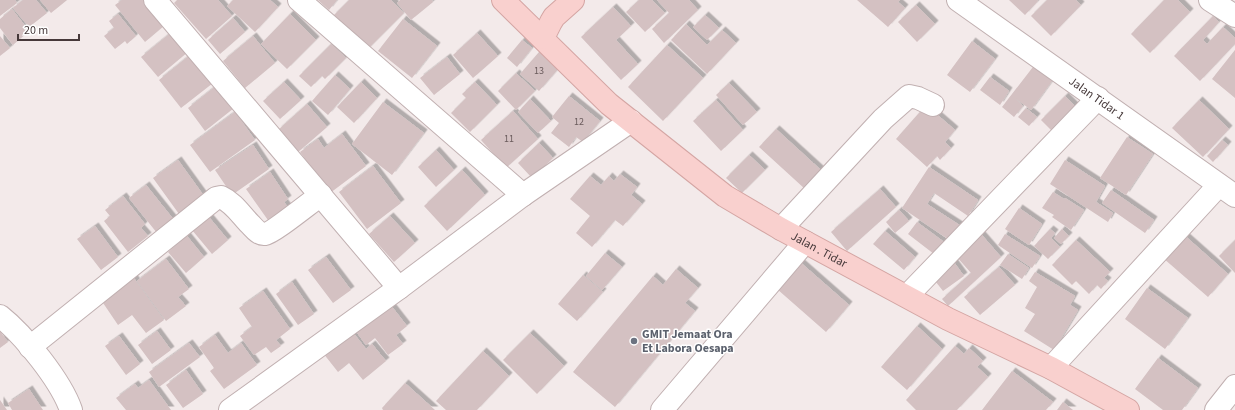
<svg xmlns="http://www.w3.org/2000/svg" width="1235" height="410" viewBox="0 0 1235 410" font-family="'Source Sans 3',sans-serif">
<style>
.building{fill:#d4c1c2;filter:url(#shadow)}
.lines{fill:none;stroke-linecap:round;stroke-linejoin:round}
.street-casing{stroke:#c1b0b1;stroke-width:24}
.secondary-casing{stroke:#d4a5a3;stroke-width:24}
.street{stroke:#fff;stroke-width:22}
.secondary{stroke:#f9d0ce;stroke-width:22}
.worship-dot{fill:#6b7280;stroke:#fff;stroke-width:1.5}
.labels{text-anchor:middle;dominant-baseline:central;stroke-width:3;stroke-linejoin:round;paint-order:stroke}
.number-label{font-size:10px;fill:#6a5b5c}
.street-label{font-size:12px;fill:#46393a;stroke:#fff}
.worship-label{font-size:12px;font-weight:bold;fill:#5b616d;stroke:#fff;text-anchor:start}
</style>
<defs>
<filter id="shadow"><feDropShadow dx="3.5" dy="-3.5" stdDeviation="0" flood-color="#0004"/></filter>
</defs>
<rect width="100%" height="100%" fill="#f3eaea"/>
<path class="building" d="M0,0H15L17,3L0,16Z
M23,0H36L47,13L29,27L13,8Z
M40,0H67L51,13Z
M122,0H145L165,25L145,42L115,5Z
M177,0H218L232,16L206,39L174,3Z
M233,0H270L278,7L255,32L227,6Z
M318,0H337L329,10Z
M349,0H391L404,13L367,50L333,16Z
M400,0H432L433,2L411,20L397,3Z
M639,0H652L665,13L645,32L626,12Z
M657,0H689L698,10L664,43L652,29L669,13Z
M857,0H900L898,2L905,8L888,27Z
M1009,0H1037L1038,1L1025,15Z
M1047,0H1076L1081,5L1051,36L1031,16Z
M1164,0H1178L1190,12L1150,53L1131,34Z
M916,5L935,24L917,42L898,22Z
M613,7L631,26L616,40L638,64L621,80L581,37Z
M12,9L29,31L13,45L0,28V19Z
M118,14L136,36L127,44L125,41L115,49L104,36L114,28L109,21Z
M290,14L316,40L287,69L261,44Z
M705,15L719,28L707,40L693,27Z
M1213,16L1219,22L1203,40L1207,44L1223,27L1235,38V44L1200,81L1174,56Z
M233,18L245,32L220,54L208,40Z
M403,19L437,46L412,78L378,51Z
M686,24L707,45L722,30L736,43L707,74L671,40Z
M173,31L189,51L158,77L141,57Z
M477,33L498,56L473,78L453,55Z
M0,36L10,48L0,56Z
M253,36L275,63L245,88L223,61Z
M522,40L532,48L517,67L507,58Z
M972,41L995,59L970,92L947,75Z
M331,44L346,58L325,79L322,76L311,87L299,76Z
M667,45L703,78L663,121L628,87Z
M1235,50V98L1212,79Z
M540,51L559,68L539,91L520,74Z
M190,55L213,83L181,108L159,80Z
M447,57L460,74L434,95L420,78Z
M1033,67L1052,81L1031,110L1015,98L1023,106L1014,117L1002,107Z
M516,73L535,91L516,110L498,91Z
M335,75L350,89L328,115L312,101Z
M990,77L1009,91L1000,105L980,90Z
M284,82L301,100L280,119L263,101Z
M361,82L377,98L354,123L337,107Z
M475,82L497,105L470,132L451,113L466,98L462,94Z
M729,83L757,112L743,125L716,95Z
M216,86L234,108L205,131L188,108Z
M569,96L600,121L583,142L576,137L569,147L551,133L559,123L552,117Z
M1065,96L1080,111L1057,136L1041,120Z
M530,99L551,121L538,133L518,112Z
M716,100L743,130L721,151L693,121Z
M1199,100L1229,129L1203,157L1172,128Z
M383,102L424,133L392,175L352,144Z
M307,104L327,127L297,153L278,130Z
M926,105L955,130L945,142L951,148L940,160L937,156L927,167L896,139Z
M1026,108L1037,117L1029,126L1018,117Z
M513,111L538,139L506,168L481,140Z
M235,112L255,140L210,172L190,145Z
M776,129L822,171L805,189L759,147Z
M342,134L366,166L330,193L300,152L318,139L324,148Z
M1127,137L1153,154L1126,195L1100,178Z
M1222,140L1228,145L1213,162L1207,156Z
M539,143L553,158L532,178L518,163Z
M253,145L269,169L232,195L215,170Z
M436,150L454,170L436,187L418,167Z
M749,155L765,170L742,193L726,178Z
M178,160L204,196L179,214L153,178Z
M1065,160L1105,186L1096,202L1113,213L1108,222L1050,184Z
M373,166L401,203L367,229L339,192Z
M929,167L978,200L968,216L934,193L927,204L961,226L951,241L902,208Z
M462,170L485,195L447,231L424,206Z
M270,172L288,199L284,202L289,209L270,223L246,189Z
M620,174L637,187L631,195L642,204L623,226L615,220L592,247L576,233L590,216L570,199L590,176L601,185L609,176L614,181Z
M146,185L174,220L157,233L129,198Z
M880,189L896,207L847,251L831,232Z
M1111,190L1154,220L1145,233L1102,203Z
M1053,192L1064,199L1065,198L1084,210L1071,230L1052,217L1054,215L1042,208Z
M123,196L145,224L141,228L148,236L128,252L104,221L110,216L105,210Z
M1019,208L1042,224L1029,245L1005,229Z
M899,210L909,221L895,233L886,222Z
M208,216L228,240L212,254L192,230Z
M390,216L415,243L394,262L369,234Z
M917,222L944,242L934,254L908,234Z
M95,226L118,257L101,270L77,239Z
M1050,229L1055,233L1051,238L1060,247L1048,259L1034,246Z
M1062,229L1069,236L1061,244L1054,238Z
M885,231L915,257L904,270L873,244Z
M981,234L1001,257L948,306L942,299L971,273L956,256Z
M1005,234L1040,256L1032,268L998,245Z
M1184,235L1228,274L1208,297L1163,258Z
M187,236L204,257L186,273L168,252Z
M1076,240L1110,272L1104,278L1108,281L1101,289L1097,285L1089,294L1076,281L1072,285L1052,265Z
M1235,240V273L1219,256Z
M605,253L622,267L602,290L586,276Z
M1008,254L1029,268L1022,279L1000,265Z
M326,257L351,290L333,303L308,270Z
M166,259L189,289L178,297L186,306L166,321L137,281Z
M953,261L964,276L943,291L932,277Z
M800,262L849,305L826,332L777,289Z
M999,267L1015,285L980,315L964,297Z
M676,269L698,288L685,303L695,311L615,407L573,372L653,276L663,285Z
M1035,272L1075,296L1070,305L1078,310L1054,350L1024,331L1035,314L1025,308L1037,287L1029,281Z
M131,274L164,320L146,333L132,315L118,325L99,297Z
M583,275L603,292L577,321L558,304Z
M292,282L314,314L298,325L276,294Z
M1147,288L1188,318L1165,349L1125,319Z
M263,291L290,329L276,340L281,346L271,353L266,347L254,355L240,336L252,327L239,308Z
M389,303L407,326L396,335L403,344L388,355L375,338L366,345L355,330Z
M917,326L942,349L907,390L881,367Z
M351,330L366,349L372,344L386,361L363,380L349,363L338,372L323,353Z
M0,331L8,342L0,348Z
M157,331L171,350L152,364L138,345Z
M530,333L564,366L537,394L503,360Z
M215,335L228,353L241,343L257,365L224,389L210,371L214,368L199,347Z
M119,336L140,364L126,375L105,346Z
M189,343L200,357L159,387L149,372Z
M955,346L964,354L969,348L983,361L977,367L988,377L957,410H916L906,400Z
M483,351L509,376L477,410H446L436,401Z
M1158,358L1198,388L1182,410H1163L1135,389Z
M186,370L203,394L183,408L166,385Z
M1012,371L1053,402L1046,410H982Z
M149,380L171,410H126L116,398L135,384L138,388Z
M405,383L435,410H383L382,408Z
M29,389L43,410H12L8,403Z
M0,400L7,410H0Z
M1063,402L1073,410H1057Z"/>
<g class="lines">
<defs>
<g id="street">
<path d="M155,0L399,288"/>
<path d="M299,0L523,195"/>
<path id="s1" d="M958,0L1235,196"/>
<path d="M1210,0L1235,16"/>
<path d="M781,229L883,119L909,96L918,98L933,105"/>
<path d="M907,296L1098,98"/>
<path d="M0,316C24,335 61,381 71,410"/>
<path d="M30,347L216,198L221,197C234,203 241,215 250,224C254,228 259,235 265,234C273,233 312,201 321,195"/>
<path d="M1051,368L1219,185"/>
<path d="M230,410L399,288L523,195L631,121"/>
<path d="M662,410L805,242"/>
<path d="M1216,410L1235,386"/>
</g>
<g id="secondary">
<path id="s2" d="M503,0L609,104L725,196L781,229L948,319L1051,368L1128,410"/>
<path d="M543,38L551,22L554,17L573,0"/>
</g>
</defs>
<use href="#street" class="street-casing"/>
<use href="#secondary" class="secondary-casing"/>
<use href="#street" class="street"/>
<use href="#secondary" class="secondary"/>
</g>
<circle class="worship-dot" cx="634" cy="341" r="4"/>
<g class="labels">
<g class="number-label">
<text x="539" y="71">13</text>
<text x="579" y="122">12</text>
<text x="509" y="139">11</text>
</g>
<g class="street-label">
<text stroke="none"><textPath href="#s1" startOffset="170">Jalan Tidar 1</textPath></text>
<text stroke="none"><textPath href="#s2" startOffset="405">Jalan . Tidar</textPath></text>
</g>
<g class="worship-label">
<text x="642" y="334">GMIT Jemaat Ora<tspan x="642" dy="14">Et Labora Oesapa</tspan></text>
</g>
</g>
<path d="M18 34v6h61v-6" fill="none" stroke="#46393a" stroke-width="2"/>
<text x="24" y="34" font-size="12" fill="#46393a" stroke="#ffffff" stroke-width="3" paint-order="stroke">20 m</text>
</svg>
